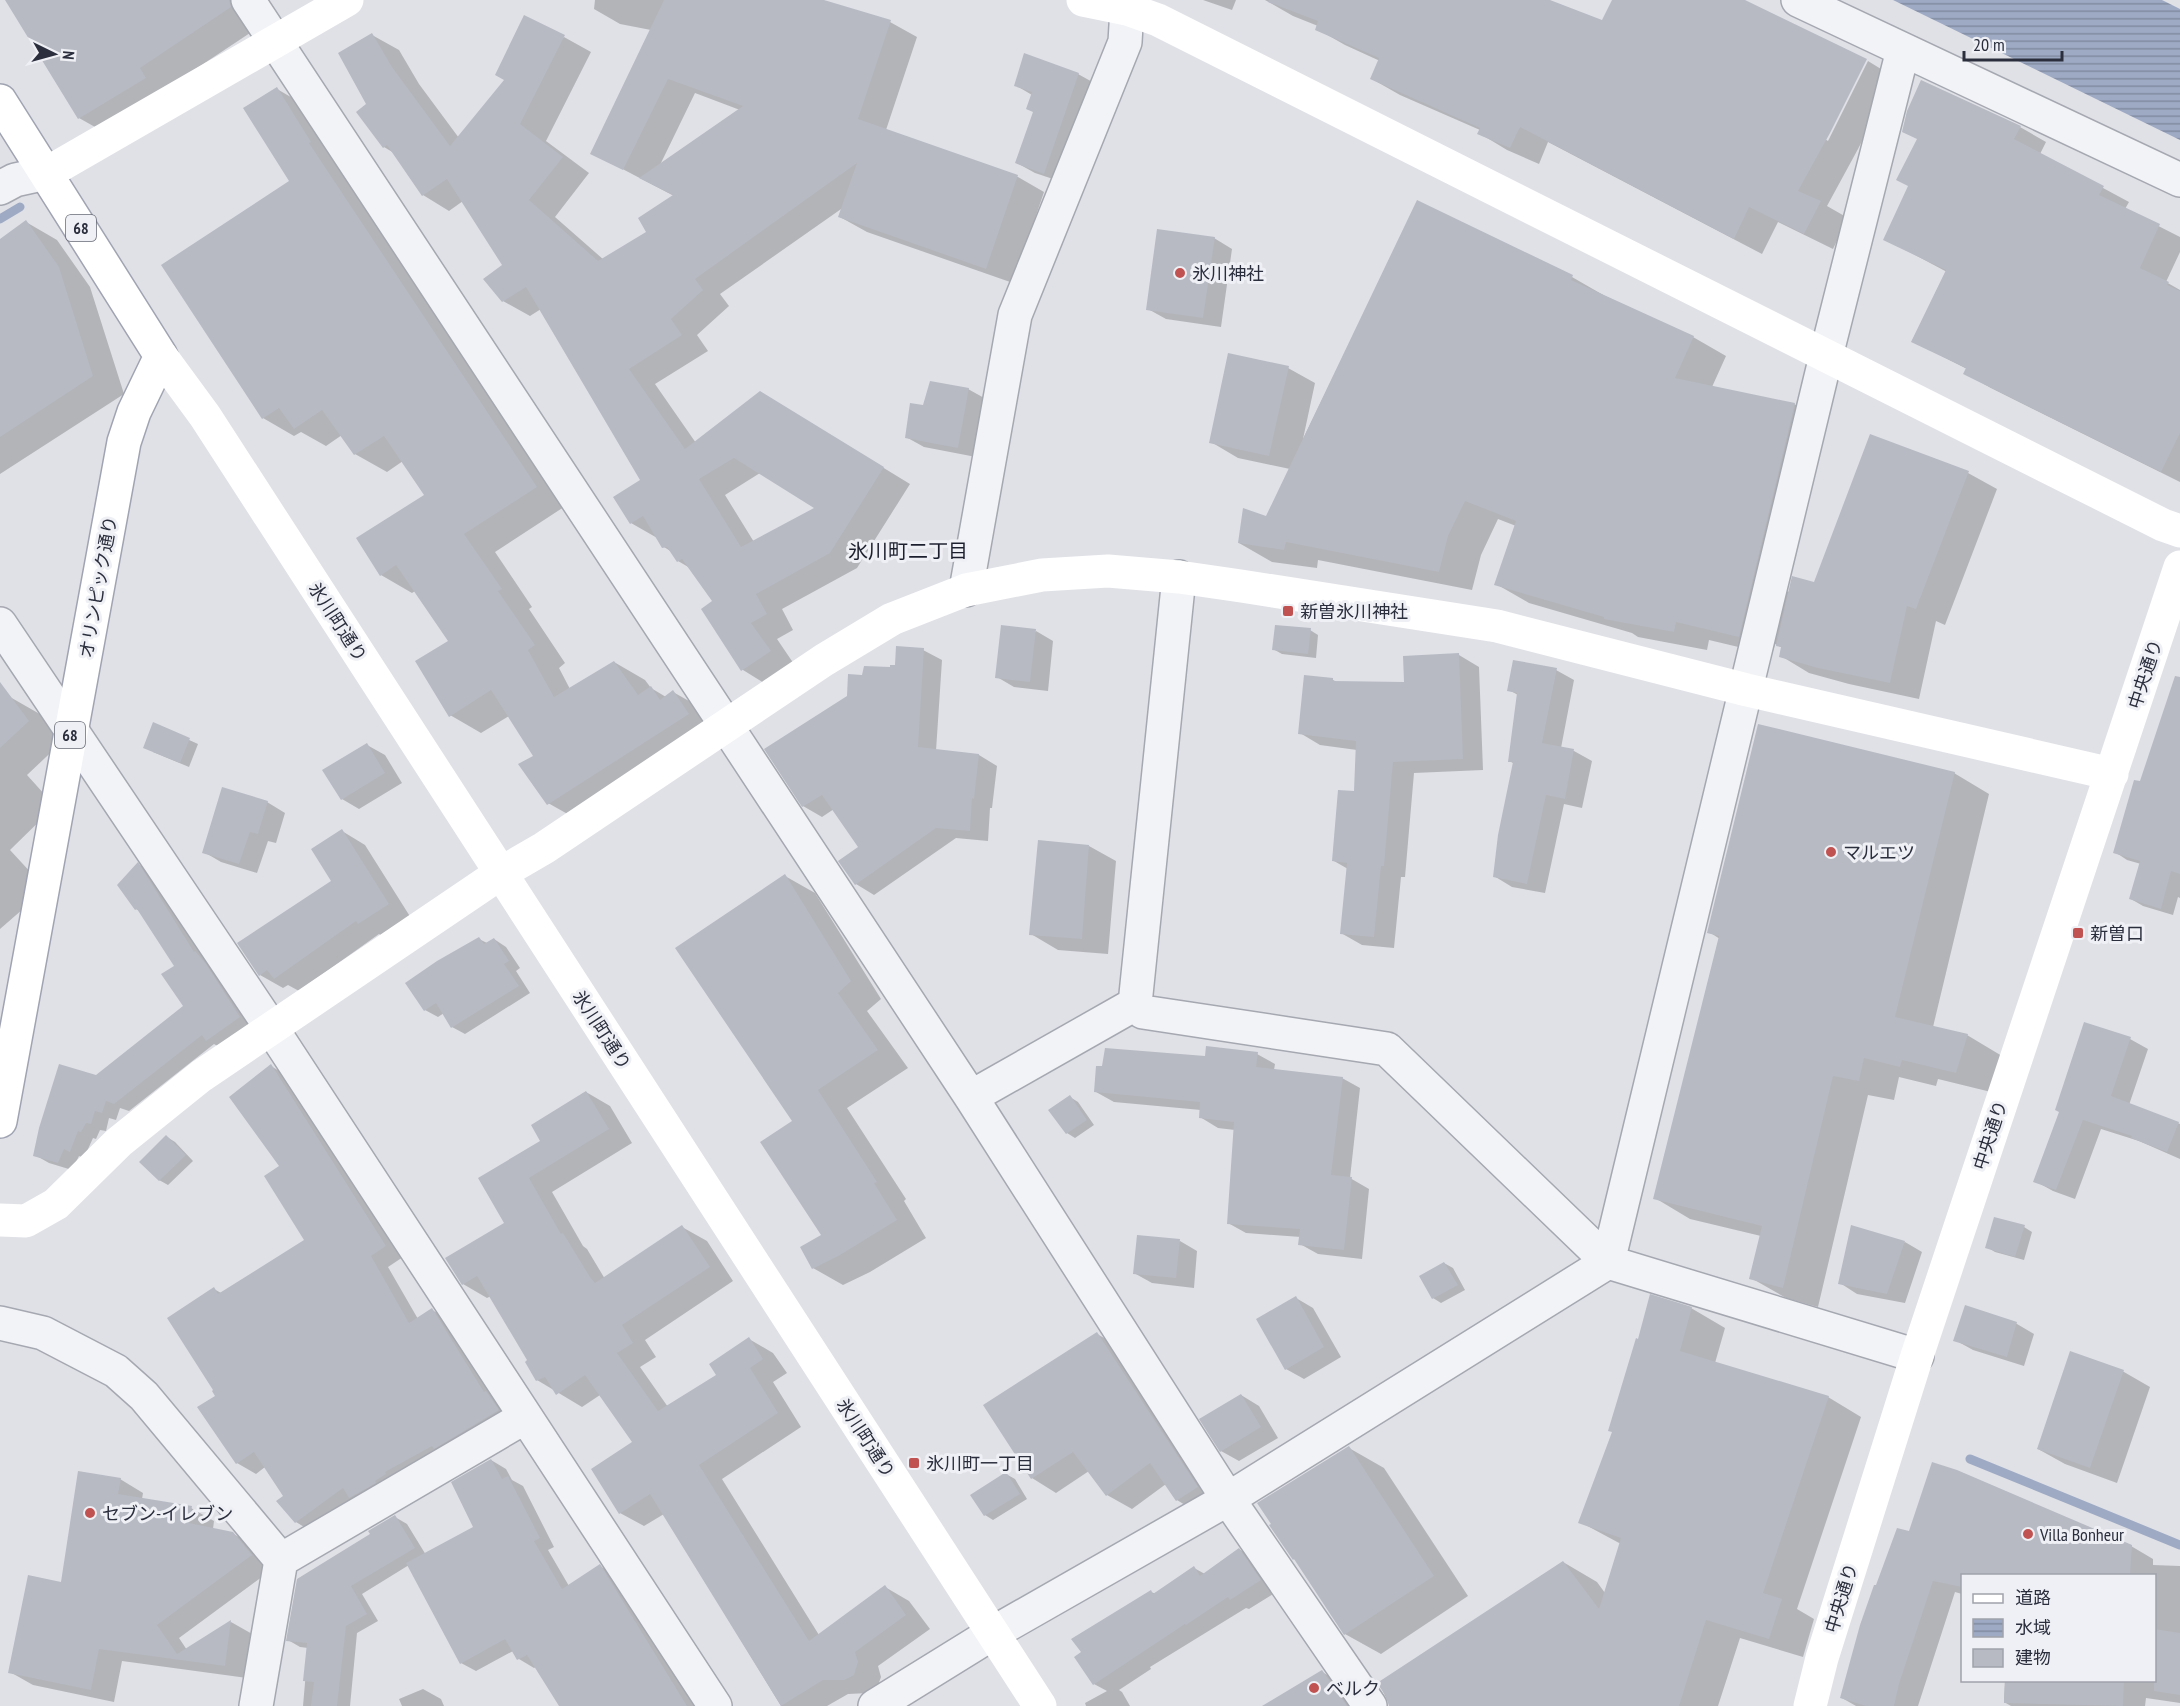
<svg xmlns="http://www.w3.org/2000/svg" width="2180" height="1706" viewBox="0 0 2180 1706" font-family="'PT Sans Narrow','Noto Sans JP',sans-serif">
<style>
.water{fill:url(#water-rules)}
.shadow{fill:#0003;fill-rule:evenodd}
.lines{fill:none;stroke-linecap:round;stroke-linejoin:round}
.stream{stroke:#9eaac4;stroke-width:9}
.building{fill:#b7bac3;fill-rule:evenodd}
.street-casing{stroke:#a6a8b1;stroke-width:36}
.primary-casing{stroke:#a0a4b2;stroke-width:36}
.street{stroke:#f2f3f6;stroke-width:33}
.secondary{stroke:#fff;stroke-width:33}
.primary{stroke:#fff;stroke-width:33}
.poi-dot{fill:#c05351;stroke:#eff0f5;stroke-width:2}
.labels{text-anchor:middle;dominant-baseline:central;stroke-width:6;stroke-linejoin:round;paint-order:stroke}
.shield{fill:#eff0f5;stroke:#656874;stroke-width:1.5}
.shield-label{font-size:16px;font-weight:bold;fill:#2a2e3d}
.poi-label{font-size:18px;fill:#2a2e3d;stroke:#eff0f5;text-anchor:start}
.street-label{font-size:18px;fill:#2a2e3d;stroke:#eff0f5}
.neighbourhood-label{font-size:20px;fill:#1c1f2e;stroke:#eff0f5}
</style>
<defs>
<pattern id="water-rules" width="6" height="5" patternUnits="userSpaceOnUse" patternTransform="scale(1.5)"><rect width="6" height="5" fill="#9eaac4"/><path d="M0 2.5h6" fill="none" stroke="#818ba0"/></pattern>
</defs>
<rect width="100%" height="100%" fill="#e0e1e7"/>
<path class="water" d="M1893,0H2162L2180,9V140Z"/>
<path class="shadow" d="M7,0H233L253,31L170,86L111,136L79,118Z
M595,0H821L890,22L917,37L886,130L1018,177L1044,192L1013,283L867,232L840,217L844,207L720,294L729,306L697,335L708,351L655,384L696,443L787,409L910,484L857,568L782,609L793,630L777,639L796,667L769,686L743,670L703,609L714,602L690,568L678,561L672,552L664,547L659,539L631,523L642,480L541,309L530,316L503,301L504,265L463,201L449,211L423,195L394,153L384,147L368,104L372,35L399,50L419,84L459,138L564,37L591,52L546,141L589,173L555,217L604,260L648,232L674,196L592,153L651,30L620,24L594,9ZM695,93L740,110L660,165ZM760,473L817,509L754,542L725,495Z
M1203,0H1236L1232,10Z
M1265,0H1545L1603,22L1614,0H1741L1825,139L1828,141L1868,61L1894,77L1858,149L1827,206L1848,218L1833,249L1778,222L1762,254L1548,142L1539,164L1507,150L1479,133L1480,130L1400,95L1372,79L1380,61L1345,45L1317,29L1318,26L1293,16Z
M1078,74L1096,84L1062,182L1035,173L1017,163L1035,113L1032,95L1015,85Z
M277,89L308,107L567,505L495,552L532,607L529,609L565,663L559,668L570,689L614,662L645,680L651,688L666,697L673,692L705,710L719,732L580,821L548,803L535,757L509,716L481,733L450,715V641L415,591L412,593L381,575L426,495L403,461L387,472L355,454L342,435L326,446L301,432L294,436L263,418L291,181Z
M2020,127L2046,142L2040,154L2129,202L2125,209L2180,237V252L2166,282L2180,290V482L1991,388L1965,373L1967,369L1912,341L1947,272L1885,239Z
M1418,202L1572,277L1605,296L1693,337L1726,356L1712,387L1794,404L1827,423L1787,592L1815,584L1968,473L1997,489L1945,625L1936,621L1919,699L1849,684L1809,673L1781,656L1783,648L1775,644L1772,655L1709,640L1707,650L1638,637L1632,633L1529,603L1496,584L1516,526L1498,519L1481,555L1472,590L1318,560L1317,568L1272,562L1239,543L1267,518L1290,469L1238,458L1211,442L1288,368L1315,383L1303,439Z
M26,222L57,240L90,287L124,394L0,474V240Z
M1214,238L1232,249L1221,327L1166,319L1148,309Z
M968,389L986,399L976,457L924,447L906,437L924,407Z
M1310,630L1318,635L1316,658L1282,654L1273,649Z
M1036,631L1053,641L1048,691L1014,687L997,677Z
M923,650L942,660L936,751L979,755L997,766L992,808H990L988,841L956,838L874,895L856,884L860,847L834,809L822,817L803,806L849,697L863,677L896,667Z
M1459,655L1479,667L1483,770L1414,773L1405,877H1401L1394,948L1362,945L1341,933L1348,869L1334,861L1356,793L1357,750L1320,745L1300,733L1333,680L1339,683L1406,684Z
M1556,670L1574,680L1561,748L1574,751L1592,761L1582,808L1564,804L1545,893L1512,887L1494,876L1515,764L1509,761L1518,695L1509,690Z
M10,697L45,717L63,741L27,775L55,806L10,850L46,889L0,929V707Z
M2180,714V898L2178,897L2173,915L2143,906L2131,899L2141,864L2127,860L2115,852Z
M154,724L198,744L189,767L153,752Z
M367,745L385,755L402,783L359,809L342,799Z
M1954,773L1989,794L1933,1027L1967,1035L2002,1056L1991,1092L1938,1079L1936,1086L1899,1077L1894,1100L1868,1095L1818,1307L1786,1298L1751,1278L1761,1236L1690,1219L1655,1198L1720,939L1709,932Z
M267,802L285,813L276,843L268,841L257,873L221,862L204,852Z
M342,831L365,845L411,918L382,936L379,934L299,991L288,985L283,988L260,975L333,881Z
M1089,846L1116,861L1108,954L1058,950L1031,934Z
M138,864L152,872L253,1026L221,1048L214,1044L129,1111L120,1108L116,1120L109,1118L106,1131L100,1130L96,1139L93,1138L84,1158L79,1156L72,1170L49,1163L35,1155L96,1077L185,1007L176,966L141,912L136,909Z
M785,876L815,893L881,999L867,1011L908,1068L847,1108L906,1199L904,1201L926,1238L870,1272L843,1285L813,1268L824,1236Z
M479,939L487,943L494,939L506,947L520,968L516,971L530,993L465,1034L452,1027L444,1013L438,1017L425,1010Z
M2130,1039L2148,1049L2129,1105L2180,1124V1159L2139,1141L2101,1129L2075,1199L2053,1191L2035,1181Z
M1257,1054L1275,1064L1274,1070L1342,1078L1360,1088L1350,1178L1369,1189L1362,1259L1318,1254L1300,1244L1301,1237L1246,1233L1228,1223L1235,1130L1218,1128L1200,1117L1201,1110L1114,1102L1096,1092L1207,1058Z
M271,1066L289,1077L403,1257L388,1267L418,1319L432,1310L451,1321L517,1421L314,1533L296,1522L285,1497L265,1467L256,1474L237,1463L217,1397L214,1289L221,1293L306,1241L282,1166Z
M586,1092L610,1106L632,1143L552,1192L583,1246L587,1249L605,1279L682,1227L707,1241L733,1281L645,1340L656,1357L640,1367L668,1407L718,1375L749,1339L773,1353L787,1373L773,1382L801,1427L722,1479L819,1635L885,1587L909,1601L930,1629L878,1666L881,1677L877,1688L869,1693L848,1694L827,1706H781L664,1514L644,1526L620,1513L635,1443L600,1395L582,1407L537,1380L526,1362L529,1360L491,1296L487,1298L463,1284L447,1259L506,1224L542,1141Z
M1070,1097L1078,1102L1094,1125L1075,1138L1067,1133Z
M167,1137L175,1142L193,1161L168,1185L159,1180Z
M2024,1227L2032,1232L2024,1260L1995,1252L1987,1247Z
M1180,1241L1197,1251L1194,1288L1152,1283L1134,1273Z
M1905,1242L1922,1252L1905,1303L1857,1294L1840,1283Z
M1444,1263L1453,1268L1465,1290L1441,1303L1433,1298Z
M1296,1298L1313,1308L1341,1357L1304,1379L1286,1369Z
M1966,1307L2017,1324L2034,1334L2024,1366L1973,1350L1955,1340Z
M1691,1308L1725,1328L1715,1363L1828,1397L1861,1417L1797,1609L1814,1619L1803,1657L1740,1638L1718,1706H1390L1379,1683L1563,1562L1597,1582L1605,1593L1621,1544L1580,1522Z
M1097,1334L1122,1348L1222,1501L1201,1515L1177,1500L1166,1484L1132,1509L1107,1495L1089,1471L1056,1493L1032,1478Z
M2071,1353L2124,1372L2150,1387L2117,1483L2065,1464L2038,1449Z
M1241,1395L1259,1406L1278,1438L1239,1461L1221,1451Z
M1349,1448L1384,1468L1468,1596L1381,1654L1345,1634L1298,1561L1294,1559Z
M491,1460L506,1469L512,1480L523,1486L554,1547L548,1550L569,1586L600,1566L615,1575L695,1706H562L536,1667L534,1668L519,1659L513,1651L476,1671L461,1663L409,1565L362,1594L378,1621L357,1633L350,1706H303L308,1648L300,1647L288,1640L372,1534L395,1517L407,1524L426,1555L475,1527Z
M1006,1474L1015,1479L1027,1499L993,1520L985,1515Z
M120,1479L143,1493L142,1499L191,1508L214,1521L213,1529L232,1533L256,1547L274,1568L179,1638L187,1650L231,1622L254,1635L247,1678L122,1661L114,1702L33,1685L10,1672Z
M1910,1533L2131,1546L2153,1559V1565L2180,1566V1703L2146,1698L2145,1706H2011L2004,1702L2005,1680H2154V1576H1962V1594L1955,1592L1918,1706H1856L1842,1698L1876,1587Z
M1239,1549L1256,1560L1278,1591L1249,1609L1246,1608L1150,1667L1151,1669L1119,1690L1122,1692L1130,1706H1086L1085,1703L1107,1691L1094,1684L1151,1592L1156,1594L1194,1568L1205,1574Z
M1322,1672L1356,1691L1366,1706H1265Z
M423,1689L441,1699L444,1706H402L399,1699Z"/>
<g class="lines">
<path class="stream" d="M0,219L20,207
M1970,1459L2180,1545"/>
</g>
<path class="building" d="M5,0H229L231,7L140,68L146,78L78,119Z
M664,0H824L891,20L858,119L1018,175L986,269L838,217L857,163L695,279L703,290L671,319L682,335L629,369L685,449L760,391L884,467L830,553L756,594L767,614L751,623L771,651L741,671L701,609L712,601L682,559L677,562L667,547L662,548L643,516L630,524L613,497L640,480L526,287L502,302L483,279L502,265L447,179L422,196L387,145L383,148L356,112L366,104L338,53L372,33L392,67L450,146L504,80L495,75L524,15L565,35L520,124L563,157L529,200L598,261L646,232L638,218L673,195L639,178L743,106L668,79L623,170L590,154ZM734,458L814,508L741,547L699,479Z
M1269,0H1550L1602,20L1612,0H1745L1867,59L1830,133L1798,191L1821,201L1804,234L1749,207L1734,239L1520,127L1510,148L1477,134L1480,128L1370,79L1379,58L1315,30L1318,21L1268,2Z
M1024,53L1079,73L1044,174L1015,163L1033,112L1026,109L1032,92L1014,86Z
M1921,80L2021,126L2014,139L2104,186L2099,195L2160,224L2140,268L2169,282L2167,285L2180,291V433L2161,472L1963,374L1966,368L1911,342L1946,270L1883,240L1908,186L1896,180L1917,139L1902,132L1907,111Z
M277,87L311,142L309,143L537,487L464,534L502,589L498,591L535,645L528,650L554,697L614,661L638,695L651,686L660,700L673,690L689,714L547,805L518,764L533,756L491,690L449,717L415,661L448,641L396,565L380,576L356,538L424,495L384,436L354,455L322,410L294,429L279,408L262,419L161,265L289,181L243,108Z
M1417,200L1573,275L1571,280L1694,336L1675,378L1795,403L1739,637L1676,622L1674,632L1604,619V617L1494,585L1516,521L1465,501L1448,536L1439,572L1286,542L1284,550L1238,543L1243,508L1266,516Z
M26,220L59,267L93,376L0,437V239Z
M1157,229L1215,237L1203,318L1146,310Z
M1228,353L1289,366L1269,456L1209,443Z
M930,381L969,388L958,448L905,438L910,403L923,405Z
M1870,434L1969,471L1916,609L1907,606L1890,683L1818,668L1779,657L1781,647L1776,646L1792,576L1814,582Z
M1001,625L1036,629L1030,682L995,678Z
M1275,625L1311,628L1308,654L1272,650Z
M896,646L924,648L918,747L979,754L974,799L972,798L970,831L936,828L855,885L838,861L858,847L822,795L802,807L764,749L847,696L848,674L862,675L864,666L890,667V665H895Z
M1459,653L1463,759L1393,762L1384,866H1381L1374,937L1340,934L1347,863L1332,861L1338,790L1354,791L1356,741L1298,734L1304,675L1333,678V681L1404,682L1403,656Z
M1513,660L1557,668L1542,743L1574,749L1565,799L1546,795L1527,884L1493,877L1498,835L1513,762H1508L1517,693L1507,691Z
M2175,676L2180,677V874L2171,871L2161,909L2129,899L2140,861L2113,853L2134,780L2140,781Z
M0,682L29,721L0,748Z
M153,722L190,738L180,763L143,748Z
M1758,724L1955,772L1895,1017L1968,1034L1956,1073L1902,1060L1900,1067L1864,1058L1859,1081L1833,1076L1783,1288L1749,1279L1762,1226L1653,1199L1719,936L1707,933Z
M367,743L385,773L341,800L322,770Z
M222,787L268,801L258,834L250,832L239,864L202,853Z
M342,829L389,904L358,924L356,921L274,979L267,970L259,976L237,943L331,881L311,849Z
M1038,840L1089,845L1082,939L1029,935Z
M138,862L194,952L195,951L206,964L240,1017L206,1041L202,1035L114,1104L106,1101L102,1113L95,1111L91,1124L86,1123L81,1132L78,1131L70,1152L64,1149L58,1163L33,1156L39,1128L59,1064L96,1075L183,1006L161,974L174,966L137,909L135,910L117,885Z
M785,874L851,981L838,993L878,1050L818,1090L877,1182L874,1183L897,1220L840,1255L812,1269L800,1247L821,1235L760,1142L792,1121L675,948Z
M479,937L484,944L494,938L509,961L504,964L519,986L451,1028L436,1003L424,1011L405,983L437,961Z
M2084,1022L2131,1037L2111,1096L2179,1122L2167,1152L2131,1138L2132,1136L2083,1120L2056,1190L2033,1182L2059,1112L2055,1110Z
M1206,1046L1258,1052L1256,1067L1343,1077L1331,1175L1352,1177L1344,1250L1298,1245L1300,1229L1227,1224L1234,1122L1199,1118L1200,1102L1094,1092L1096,1066H1102L1105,1048L1205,1056Z
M271,1064L386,1246L371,1256L409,1323L432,1308L484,1392L486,1391L499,1410L434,1449L432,1446L385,1472L386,1474L375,1481L376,1483L349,1498L343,1488L295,1523L276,1501L283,1496L254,1452L236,1464L197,1407L215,1396L212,1391L213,1390L167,1318L214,1287L218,1294L304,1240L264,1176L279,1166L229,1097Z
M586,1091L609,1129L529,1178L561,1234L563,1233L590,1277L595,1283L682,1225L710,1267L622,1325L633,1343L617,1353L658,1411L716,1375L709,1364L749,1337L763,1359L750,1368L778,1413L699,1465L809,1641L885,1585L906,1615L855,1652L858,1662L854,1675L844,1680H823L781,1706L650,1494L619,1514L591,1469L632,1442L585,1375L556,1395L545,1377L536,1381L525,1362L527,1360L477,1276L462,1285L445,1258L504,1223L478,1178L540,1141L531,1125Z
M1070,1095L1087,1120L1066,1134L1048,1110Z
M166,1135L186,1155L159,1181L139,1162Z
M1994,1217L2025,1225L2015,1257L1985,1248Z
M1851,1225L1905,1241L1887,1294L1838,1284Z
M1137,1235L1180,1239L1176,1278L1133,1274Z
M1444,1262L1458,1285L1432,1299L1419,1276Z
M1650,1294L1692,1307L1680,1351L1829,1396L1763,1593L1782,1599L1769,1639L1706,1620L1679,1706H1389L1386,1696L1377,1683L1563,1561L1599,1609L1621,1538L1578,1523L1612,1432L1608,1431L1636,1338L1638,1339Z
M1296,1296L1324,1347L1285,1370L1256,1319Z
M1965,1305L2017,1322L2007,1357L1953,1341Z
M1097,1332L1198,1487L1176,1501L1150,1463L1106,1496L1073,1452L1031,1479L983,1405Z
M2070,1351L2124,1370L2090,1468L2037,1449Z
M1241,1394L1261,1427L1220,1452L1199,1419Z
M1349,1446L1434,1576L1344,1635L1294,1559L1293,1560L1269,1525L1271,1524L1257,1503Z
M491,1459L502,1479L508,1476L540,1538L534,1541L562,1589L600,1564L687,1706H559L527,1655L517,1660L505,1639L460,1664L406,1563L473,1527L451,1482Z
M1932,1462L1957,1470L2132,1545L2130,1575H1962V1587L1933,1581L1899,1684L1894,1706H1866L1840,1698L1860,1625L1874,1585H1876L1897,1528L1909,1531Z
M78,1471L121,1478L118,1494L192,1506L189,1523L233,1532L252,1555L157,1625L177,1654L231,1620L225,1666L99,1649L91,1690L8,1673L28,1575L61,1582Z
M1006,1472L1020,1494L984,1516L970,1495Z
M395,1515L415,1548L351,1586L367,1614L346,1626L337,1706H311L314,1682L303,1681L307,1643L286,1641L297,1579L370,1534L368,1531Z
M1239,1548L1261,1580L1230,1600L1228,1597L1186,1625L1185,1624L1093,1685L1074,1657L1081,1652L1071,1639L1151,1590L1153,1594L1194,1566L1200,1576Z
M2154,1629L2180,1633V1695L2154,1691Z
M1322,1670L1347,1706H1262Z
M2005,1680H2124L2123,1706L2004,1703Z"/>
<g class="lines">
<defs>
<path id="street" d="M248,0L971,1097L1228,1499L1370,1706
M1798,0L2180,180
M0,188L15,180L47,173
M966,590L1015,315L1125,42L1127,9
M0,624L272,1029L715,1706
M1135,1004L1143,1012L1387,1049L1608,1262L1917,1356
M971,1097L1135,1004L1179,577
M0,1323L43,1333L116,1371L144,1396L281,1560L256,1706
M281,1560L525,1417
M875,1706L993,1633L1228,1499L1608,1262L1826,356L1903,50"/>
<path id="primary" d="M0,101L161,356L134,412L124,442L0,1121"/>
</defs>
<use href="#street" class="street-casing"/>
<use href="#primary" class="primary-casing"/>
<use href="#street" class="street"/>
<path class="secondary" d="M1083,0L1127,9L1158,20L2163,525L2180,531
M47,173L347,0
M161,356L205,416L1040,1706
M0,1220L26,1221L56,1204L119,1142L201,1076L501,873L544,848L824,660L892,619L966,590L1042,575L1108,571L1179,577L1241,586L1497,626L1747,690L2112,774
M1810,1706L1822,1658L1917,1356L2180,567"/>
<use href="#primary" class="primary"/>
</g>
<g class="poi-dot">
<circle cx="1180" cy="273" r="6"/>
<rect x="1282" y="605" width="12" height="12" rx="3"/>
<circle cx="1831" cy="852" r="6"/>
<rect x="2072" y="927" width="12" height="12" rx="3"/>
<rect x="908" y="1457" width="12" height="12" rx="3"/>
<circle cx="90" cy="1513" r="6"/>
<circle cx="2028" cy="1534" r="6"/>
<circle cx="1314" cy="1688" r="6"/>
</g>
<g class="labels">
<g class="shield">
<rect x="66" y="215" width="30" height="26" rx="4.5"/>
<rect x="55" y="722" width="30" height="26" rx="4.5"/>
</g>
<g class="shield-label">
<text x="81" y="228">68</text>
<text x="70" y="735">68</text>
</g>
<g class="poi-label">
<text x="1192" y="273">氷川神社</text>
<text x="1300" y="611">新曽氷川神社</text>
<text x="1843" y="852">マルエツ</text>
<text x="2090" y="933">新曽口</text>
<text x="926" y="1463">氷川町一丁目</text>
<text x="102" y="1513">セブン-イレブン</text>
<text x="2040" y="1534">Villa Bonheur</text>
<text x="1326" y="1688">ベルク</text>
</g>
<g class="street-label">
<text transform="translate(98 587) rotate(-80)">オリンピック通り</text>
<text transform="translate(338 622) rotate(57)">氷川町通り</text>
<text transform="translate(2145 674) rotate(-72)">中央通り</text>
<text transform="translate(602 1030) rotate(57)">氷川町通り</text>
<text transform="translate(1990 1135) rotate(-72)">中央通り</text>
<text transform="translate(866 1438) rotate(57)">氷川町通り</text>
<text transform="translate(1841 1598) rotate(-73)">中央通り</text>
</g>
<g class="neighbourhood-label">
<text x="908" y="551">氷川町二丁目</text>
</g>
</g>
<rect x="1961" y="1574" width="195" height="108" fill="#eff0f5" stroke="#a0a2ab" stroke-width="1.5"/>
<rect x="1973" y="1594" width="30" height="9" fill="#ffffff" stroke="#a0a2ab" stroke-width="1.5"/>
<text x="2015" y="1604" font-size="18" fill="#2a2e3d">道路</text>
<rect x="1973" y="1619" width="30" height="18" fill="url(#water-rules)" stroke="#a0a2ab" stroke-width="1.5"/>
<text x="2015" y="1634" font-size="18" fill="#2a2e3d">水域</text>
<rect x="1973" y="1649" width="30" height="18" fill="#b7bac3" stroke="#a0a2ab" stroke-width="1.5"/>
<text x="2015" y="1664" font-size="18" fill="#2a2e3d">建物</text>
<g transform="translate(54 54) rotate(95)" stroke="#eff0f5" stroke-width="4.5" paint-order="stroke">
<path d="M0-4.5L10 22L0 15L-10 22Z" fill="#2a2e3d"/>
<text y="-9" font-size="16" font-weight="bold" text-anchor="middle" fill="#2a2e3d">N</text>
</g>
<path d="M1964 51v9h98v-9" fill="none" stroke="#2a2e3d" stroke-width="3"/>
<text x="1973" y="51" font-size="18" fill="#2a2e3d" stroke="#eff0f5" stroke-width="4.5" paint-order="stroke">20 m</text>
</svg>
